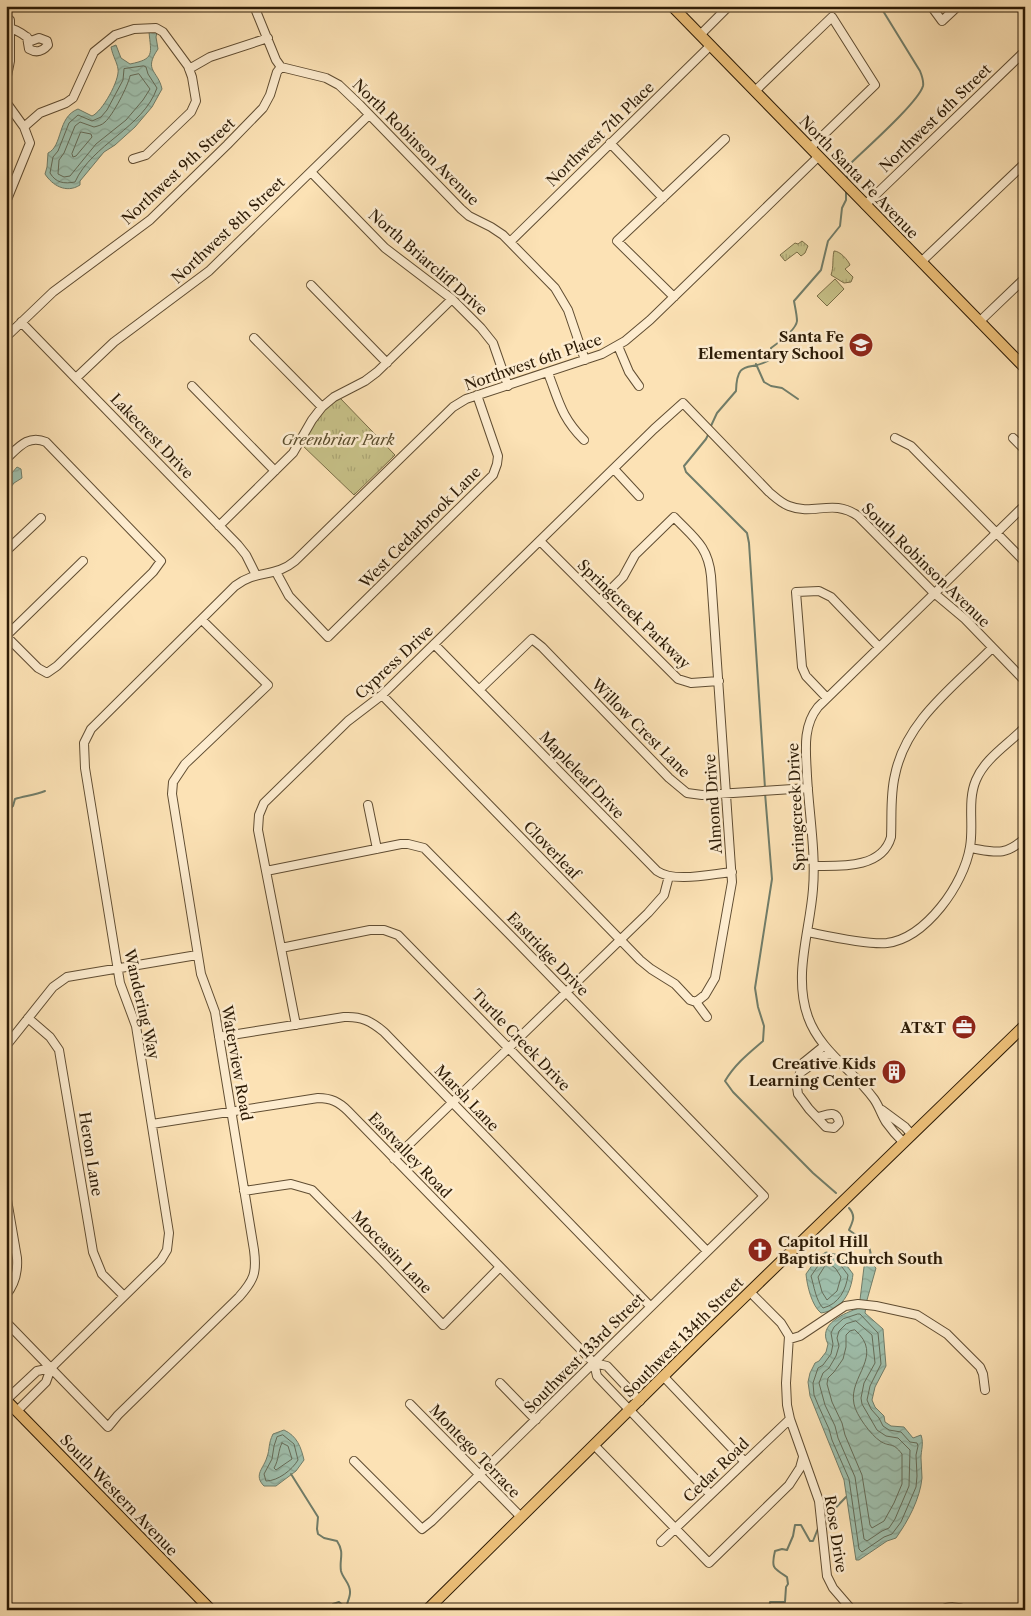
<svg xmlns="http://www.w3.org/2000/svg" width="1031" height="1616" viewBox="0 0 1031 1616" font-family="'Libre Caslon Text',serif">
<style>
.grass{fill:#c7c188;stroke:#7a6e47}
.park{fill:url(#park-tufts);stroke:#7a6e47}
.water{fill:url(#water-waves);stroke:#717d69}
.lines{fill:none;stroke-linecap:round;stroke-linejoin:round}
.shore{stroke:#666c58;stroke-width:1}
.stream{stroke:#717d69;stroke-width:2}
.minor-casing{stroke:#604d32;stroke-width:10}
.major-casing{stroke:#2c1b06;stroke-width:12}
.minor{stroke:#fdeccf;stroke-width:8}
.major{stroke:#eec17a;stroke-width:10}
.labels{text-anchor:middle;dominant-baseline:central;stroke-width:5;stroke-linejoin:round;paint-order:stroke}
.street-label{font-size:15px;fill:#2c1b06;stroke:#fdeccf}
.poi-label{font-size:15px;font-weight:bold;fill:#2c1b06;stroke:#fdeccf;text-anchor:end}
.park-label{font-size:15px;font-style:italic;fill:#5a4d2d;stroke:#fdeccf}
</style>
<defs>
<pattern id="park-tufts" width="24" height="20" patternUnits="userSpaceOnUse" patternTransform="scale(1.25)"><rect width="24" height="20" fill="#c7c188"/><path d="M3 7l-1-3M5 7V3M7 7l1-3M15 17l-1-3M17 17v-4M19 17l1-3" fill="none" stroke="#aba574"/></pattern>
<pattern id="water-waves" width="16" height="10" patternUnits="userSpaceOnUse" patternTransform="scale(1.25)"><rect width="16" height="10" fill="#9fbeab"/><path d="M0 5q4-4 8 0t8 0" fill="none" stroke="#89a392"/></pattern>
</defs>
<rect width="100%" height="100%" fill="#fce2b5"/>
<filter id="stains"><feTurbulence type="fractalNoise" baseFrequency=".004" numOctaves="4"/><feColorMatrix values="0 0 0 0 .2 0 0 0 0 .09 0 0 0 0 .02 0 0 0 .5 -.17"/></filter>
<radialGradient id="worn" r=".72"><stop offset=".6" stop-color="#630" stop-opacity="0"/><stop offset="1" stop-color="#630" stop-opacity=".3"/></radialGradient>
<path class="grass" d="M835,279L844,289L827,306L817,296Z"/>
<path class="park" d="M802,241L808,246L805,253L801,256L797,252L785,261L780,255L795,243L798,244Z
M834,251C840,251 848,260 850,265L845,269L853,277L851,282L844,283L831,275C834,266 832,260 834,251Z
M340,398L395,455L354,495L302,445C311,426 322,408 340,398Z"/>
<path class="water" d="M149,32H157L156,37L158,49C143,71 158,70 162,89L152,107L135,127L115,145L104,152L80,181V185C66,194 52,185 45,174L47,167L48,153C63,146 57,117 78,109L92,116C102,112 120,80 118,69C117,62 113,57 111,47L116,45L121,58L130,64C155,59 151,54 149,32Z
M17,467L21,469L22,478L14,483L6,494V476L11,474Z
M826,1252L839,1255L853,1274C851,1293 842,1310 821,1313C812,1306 807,1286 806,1274L818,1257Z
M867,1262H870L876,1268L867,1300L865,1313L883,1329L886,1366L875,1387L872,1400L875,1407L884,1416L885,1422L891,1426L904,1427L913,1438L921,1435C924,1444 921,1450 921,1458C921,1465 922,1471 922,1478C920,1499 908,1521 896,1538L887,1541L859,1560H856L844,1480L810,1396L808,1382L810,1373L815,1363L819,1361L826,1352L828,1344C817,1324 845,1313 859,1308L864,1267Z
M284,1430C297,1436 301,1447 304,1460L296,1471L276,1486H264C253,1475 264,1468 267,1457C270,1449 268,1444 273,1434Z"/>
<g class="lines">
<path class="shore" d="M144,66L146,67L148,74L157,88C143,128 92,144 75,182C64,184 56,183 50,173L53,157L58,151L69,123L78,115L92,121L101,117L107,110L123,80L124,69Z
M139,74L150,89L143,100L126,120L96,144L70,176L64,177L58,174L59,160L64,153L75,126L80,122L94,127C98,126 102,125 105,122C113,115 128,86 130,76Z
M81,132L91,134L92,137L76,156L73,157L72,154Z
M826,1257L836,1259L848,1275C846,1290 839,1304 823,1308C816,1301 814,1286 811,1276L822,1260Z
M829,1263L836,1269L841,1277L837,1291L827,1300L822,1292L818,1277L826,1264Z
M858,1314H860L878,1333L881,1364L870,1386L867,1400L871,1409L879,1418L883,1426L889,1430L901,1432L910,1442L917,1443L918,1446L916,1455L917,1476L916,1487L901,1522L892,1534L884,1537L862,1552L859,1549L849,1479L832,1440L829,1429L819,1407L814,1395L813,1383L818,1368L823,1365L831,1354L833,1344L831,1333L834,1327L843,1319Z
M856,1321L872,1335L875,1363L864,1383L861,1398L862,1404L877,1430L886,1436L898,1438L910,1450L909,1486L895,1519L889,1528L882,1531L867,1541L864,1539L855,1477L838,1438L835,1426L825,1405L819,1383L823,1373L829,1368L836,1356L839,1346L837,1338L839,1331L846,1324Z
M855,1330C885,1356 848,1376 854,1404C856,1415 871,1435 880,1441C891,1448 892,1441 902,1454V1484L894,1503L884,1521L872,1528L870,1525L862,1475L845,1435L842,1423L832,1402L827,1384L828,1378L834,1372L843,1359L846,1347V1335L850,1331Z
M283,1435L294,1444L298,1460C292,1470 278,1481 266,1481L264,1474L272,1459L274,1446L277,1437Z
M282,1443L288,1446L292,1459L276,1470L274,1468C279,1460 278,1450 282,1443Z"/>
<path class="stream" d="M847,180L848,166C863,151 918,103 923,86C924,81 922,76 920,71L880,6
M756,364L764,382L771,386L782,388L798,399
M710,428L717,413L736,391C737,356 751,373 771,359V348C778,343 796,330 797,321C797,315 795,307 794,301L821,270L828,241L840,226L842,208L846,200V190
M709,433L706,439L684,466L686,472L747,533L749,543L765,788
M765,793L772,879L755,988L758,1007L764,1026L763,1041C749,1053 735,1064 725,1081L733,1092L813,1173L836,1193
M6,812L13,806L15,799C25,796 35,795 45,791
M6,825L9,834L6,837
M849,1208C856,1216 853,1221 849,1230C862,1240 874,1244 870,1262
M291,1474L318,1517L317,1529L318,1534L324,1538L337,1541C345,1553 339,1559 341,1571C343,1579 351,1584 350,1593C350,1597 347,1603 346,1608L339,1602L333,1604L332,1606L335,1610
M824,1520L846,1497
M769,1610L770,1602H785L786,1587L788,1584L787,1577C773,1568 771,1568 775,1551L782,1549L787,1550L793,1536L795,1525H801L810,1541H813L819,1526"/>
<defs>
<path id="minor" d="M254,6L276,60L281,67L326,78L339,85L360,105L461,209L469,216L491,227L503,235L555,288L568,310L585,360
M931,6L942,21L958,6
M6,17L10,20V61L6,81
M10,28C19,31 24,34 31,41L39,38L47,41L48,45C42,52 36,53 29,49L27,37
M700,35L729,6
M189,69L210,57L268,38
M755,91L832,17L875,85L810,148
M6,102L24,127L30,143L6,202
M24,127L40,113L66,103L73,98L94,52L115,35L134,29L156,28L163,32L188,66L192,77L196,101L191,112L146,155L133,159
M610,143L663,198
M311,172L385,248L452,299L481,328L493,343L508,386
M865,205L1025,51
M510,242L710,46
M921,262L1025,163
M311,285L387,363
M674,297L617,241L725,139
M21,322L238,545L246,555L256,575
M979,322L1025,278
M6,337L53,292L150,220L227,145L263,108L270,95L277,72L281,67
M254,338L322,407
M618,346L629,372L639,386
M548,373C559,401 561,417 584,440
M76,378L114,342L209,271L369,115
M192,386L275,471
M895,438L911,446L1025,562
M1013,438L1025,450
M6,459C18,448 28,434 46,442L161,561L153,572L57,666L47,673L38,668L6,636
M614,469L639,496
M219,526L293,453L312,420L322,407L334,397L365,381L377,372L452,299
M540,541L678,679L691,683L719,681
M6,551L41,518
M276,572L289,596L328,637L493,475L497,464L498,456L477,395
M600,600L623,577L635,555L674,517C694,538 708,546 711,576L732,882L715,978L705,995L696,1002
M6,636L83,561
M434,644L657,871C674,883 711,874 732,872
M480,689L532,639L542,647L669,778L687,793L702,795L808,788
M382,695L640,960L651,969L675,984L690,1000L696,1002L707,1017
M827,698L806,676L802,667L796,592L819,591L831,597L879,647
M368,805L377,849
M970,848C995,852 1005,857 1025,838
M814,866C840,866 882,869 891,837C892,816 890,795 895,775C906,720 955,686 992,648
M266,871L401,844H408L424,848L517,942L764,1196L432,1521L422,1529L354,1461
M808,932C828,936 867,945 887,943C926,938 964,884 970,847C974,825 967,801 976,780C985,758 1009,744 1025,727
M281,948L370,930H384L398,935L707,1251
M28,1018L50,1037L59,1050L93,1252L102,1274L124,1296
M296,1025L258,830L259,815L264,803L348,721L382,695L654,429L683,403L769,492C775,497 781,503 789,506C814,516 833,498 858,516L934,593L965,619L1025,681
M219,1037L344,1017C361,1016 371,1021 384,1032L650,1306
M6,1046L53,987L67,977L197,955
M800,1073L830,1052
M882,1110L905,1127L911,1134
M818,1117C827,1115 837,1109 839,1123L834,1128L826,1127L809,1109L798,1094L797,1087L801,1068L803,1063L824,1046
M152,1124L318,1098C331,1098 339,1102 348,1111L594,1363L607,1366L640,1401
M903,1142C897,1136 891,1129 886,1122C881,1114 879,1106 874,1099C853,1070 820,1051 808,1017C793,975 810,931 813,889C816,852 809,814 807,776C806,752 802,727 818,707L1025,505
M394,1159L648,913L664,895L669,876
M244,1191L291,1184L312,1190L383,1262L443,1325L500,1267
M6,1194L17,1258C18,1272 15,1284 6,1295
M750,1292L781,1323L789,1336L786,1383L787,1405L790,1419L819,1501L827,1576L833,1588L852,1610
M6,1322L108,1427L118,1415L239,1297C254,1280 257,1273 254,1250L215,1012L201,974L172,794L173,782L185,764L268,685L202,620
M790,1339L800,1336L845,1306L858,1304L876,1306L917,1315L947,1334L980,1367L983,1374L985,1390
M594,1363L597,1376L710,1494
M51,1368L161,1260L167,1250L169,1233L136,1026L120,983L85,768L84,743L91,729L235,586C257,569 275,578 295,561L453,407L466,399L602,354L625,341L650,320L818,157
M664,1377L744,1461
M500,1383L536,1420
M6,1400L37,1371L51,1368L46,1382L17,1411
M410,1404L521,1517
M594,1445L709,1563L789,1485L800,1468L803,1457
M661,1542L790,1419
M942,1610C948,1606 959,1607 966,1610"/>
<path id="major" d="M672,6L1025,368
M6,1400L211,1610
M427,1610L702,1338L1025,1025"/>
</defs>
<use href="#minor" class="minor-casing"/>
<use href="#major" class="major-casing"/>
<use href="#minor" class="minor"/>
<use href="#major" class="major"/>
</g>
<defs>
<symbol id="school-disc" viewBox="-11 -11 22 22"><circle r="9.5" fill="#8f2418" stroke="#fdeccf"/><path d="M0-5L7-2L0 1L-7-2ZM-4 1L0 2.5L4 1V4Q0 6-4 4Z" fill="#fff"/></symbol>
<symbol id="office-disc" viewBox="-11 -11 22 22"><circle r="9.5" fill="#8f2418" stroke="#fdeccf"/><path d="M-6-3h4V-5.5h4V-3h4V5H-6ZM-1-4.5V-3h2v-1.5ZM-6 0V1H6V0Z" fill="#fff"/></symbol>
<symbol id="building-disc" viewBox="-11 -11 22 22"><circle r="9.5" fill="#8f2418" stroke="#fdeccf"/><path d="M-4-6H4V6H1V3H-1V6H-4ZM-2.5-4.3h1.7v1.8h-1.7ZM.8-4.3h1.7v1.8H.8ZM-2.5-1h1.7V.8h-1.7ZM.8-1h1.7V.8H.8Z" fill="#fff"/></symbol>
<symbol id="church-disc" viewBox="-11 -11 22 22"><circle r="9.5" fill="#8f2418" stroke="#fdeccf"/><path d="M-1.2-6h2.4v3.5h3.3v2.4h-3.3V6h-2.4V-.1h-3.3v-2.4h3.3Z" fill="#fff"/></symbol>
</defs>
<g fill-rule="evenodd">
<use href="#school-disc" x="847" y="331" width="28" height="28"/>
<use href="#office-disc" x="950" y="1013" width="28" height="28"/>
<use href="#building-disc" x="880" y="1058" width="28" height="28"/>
<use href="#church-disc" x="746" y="1236" width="28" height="28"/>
</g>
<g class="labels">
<g class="street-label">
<text transform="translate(935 118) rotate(-44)">Northwest 6th Street</text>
<text transform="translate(600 134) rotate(-44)">Northwest 7th Place</text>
<text transform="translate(416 142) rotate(45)">North Robinson Avenue</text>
<text transform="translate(178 171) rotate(-43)">Northwest 9th Street</text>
<text transform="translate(859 177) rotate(46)">North Santa Fe Avenue</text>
<text transform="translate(228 230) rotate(-43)">Northwest 8th Street</text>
<text transform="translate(428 262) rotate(41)">North Briarcliff Drive</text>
<text transform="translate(533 362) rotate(-19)">Northwest 6th Place</text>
<text transform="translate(152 436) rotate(46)">Lakecrest Drive</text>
<text transform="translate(420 527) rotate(-45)">West Cedarbrook Lane</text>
<text transform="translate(926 565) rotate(44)">South Robinson Avenue</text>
<text transform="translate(634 614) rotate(44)">Springcreek Parkway</text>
<text transform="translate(394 662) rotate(-43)">Cypress Drive</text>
<text transform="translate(641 728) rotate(45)">Willow Crest Lane</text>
<text transform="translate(582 775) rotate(46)">Mapleleaf Drive</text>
<text transform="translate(713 804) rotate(-94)">Almond Drive</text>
<text transform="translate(796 807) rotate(-93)">Springcreek Drive</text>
<text transform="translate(552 850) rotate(46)">Cloverleaf</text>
<text transform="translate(548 954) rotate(46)">Eastridge Drive</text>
<text transform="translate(142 1004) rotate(77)">Wandering Way</text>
<text transform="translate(521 1040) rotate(46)">Turtle Creek Drive</text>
<text transform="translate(237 1063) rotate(80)">Waterview Road</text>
<text transform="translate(467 1098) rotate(46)">Marsh Lane</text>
<text transform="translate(91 1154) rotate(81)">Heron Lane</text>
<text transform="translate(410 1155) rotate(46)">Eastvalley Road</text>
<text transform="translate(392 1252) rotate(46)">Moccasin Lane</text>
<text transform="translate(683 1337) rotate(-45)">Southwest 134th Street</text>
<text transform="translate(584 1353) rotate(-45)">Southwest 133rd Street</text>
<text transform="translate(475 1451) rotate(46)">Montego Terrace</text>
<text transform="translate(716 1470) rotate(-44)">Cedar Road</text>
<text transform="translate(119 1495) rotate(46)">South Western Avenue</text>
<text transform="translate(836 1534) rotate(81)">Rose Drive</text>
</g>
<g class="poi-label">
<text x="844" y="336">Santa Fe<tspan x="844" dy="17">Elementary School</tspan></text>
<text x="946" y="1027">AT&amp;T</text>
<text x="876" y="1063">Creative Kids<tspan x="876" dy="17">Learning Center</tspan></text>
<text x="778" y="1241" text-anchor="start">Capitol Hill<tspan x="778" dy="17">Baptist Church South</tspan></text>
</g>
<g class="park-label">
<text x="338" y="439">Greenbriar Park</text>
</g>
</g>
<rect width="1031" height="1616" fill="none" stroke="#fce2b5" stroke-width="25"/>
<rect x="8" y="8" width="1016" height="1601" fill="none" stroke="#2c1b06" stroke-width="2.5"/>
<rect x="12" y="12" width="1006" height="1591" fill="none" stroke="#2c1b06"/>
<rect width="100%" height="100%" filter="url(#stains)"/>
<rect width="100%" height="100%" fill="url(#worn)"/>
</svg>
